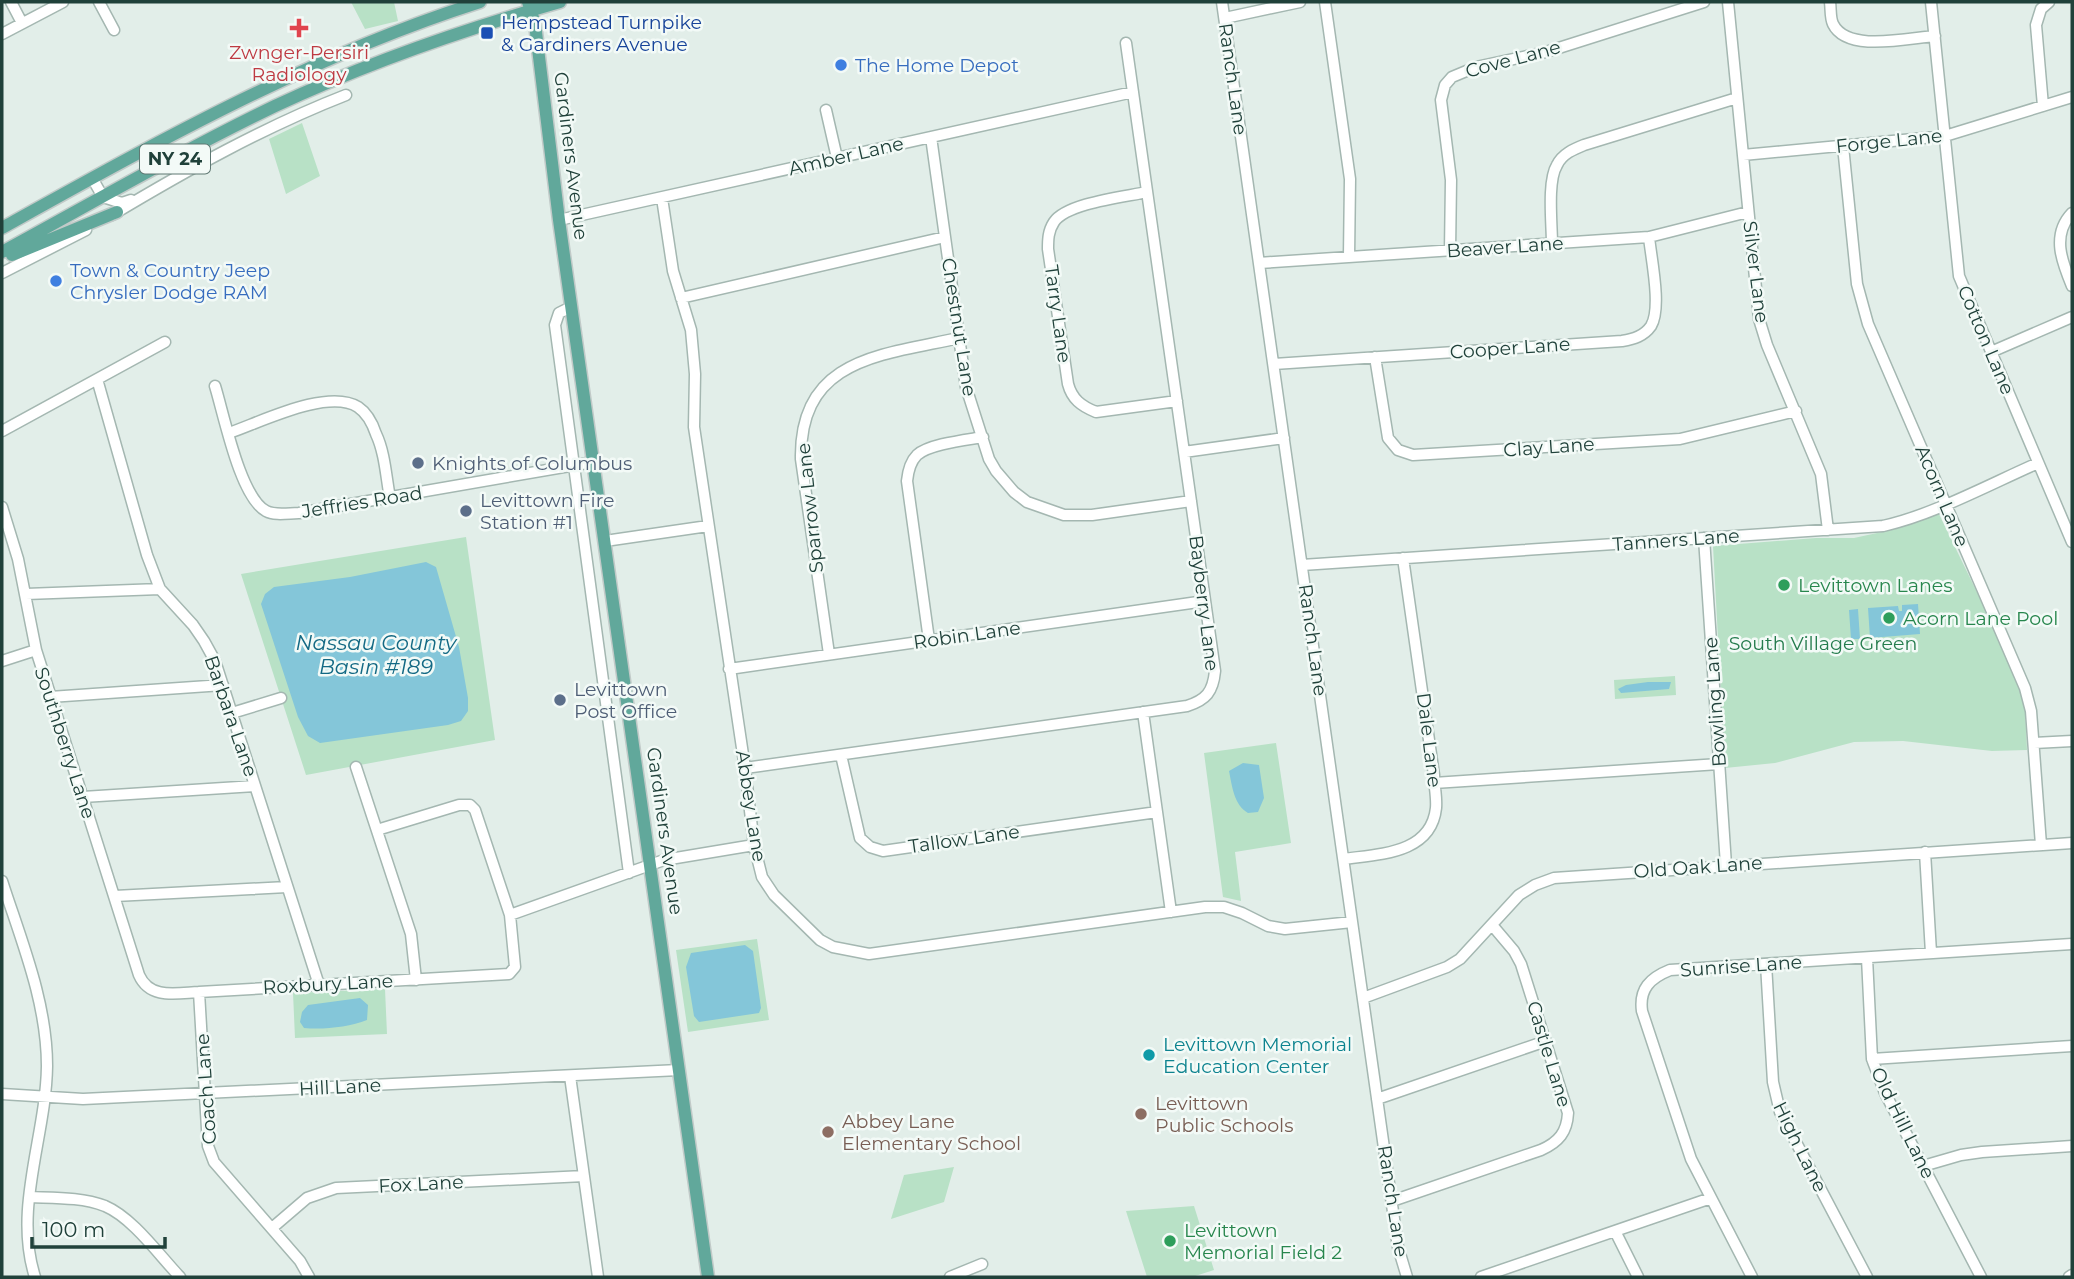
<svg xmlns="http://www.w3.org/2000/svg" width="2074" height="1279" viewBox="0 0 2074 1279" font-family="Montserrat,sans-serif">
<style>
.green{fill:#b8e1c6}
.water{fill:#84c6d9}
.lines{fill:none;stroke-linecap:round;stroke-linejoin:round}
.minor-casing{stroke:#a4b7b1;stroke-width:13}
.major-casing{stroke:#c1cac8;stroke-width:15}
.minor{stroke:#fff;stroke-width:10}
.major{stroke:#61a89b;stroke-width:12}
.health-dot{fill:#e0444e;stroke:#f3faf7;stroke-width:2.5}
.transit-dot{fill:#1a4fb4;stroke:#f3faf7;stroke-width:2.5}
.shop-dot{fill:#3f7fe0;stroke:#f3faf7;stroke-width:2.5}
.service-dot{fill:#5c6f8a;stroke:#f3faf7;stroke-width:2.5}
.leisure-dot{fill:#2e9e5b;stroke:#f3faf7;stroke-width:2.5}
.culture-dot{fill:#0f9aa8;stroke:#f3faf7;stroke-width:2.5}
.education-dot{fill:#8d6e63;stroke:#f3faf7;stroke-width:2.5}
.labels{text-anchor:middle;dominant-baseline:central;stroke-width:5;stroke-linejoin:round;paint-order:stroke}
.shield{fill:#f3faf7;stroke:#5f7873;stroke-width:2}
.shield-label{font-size:18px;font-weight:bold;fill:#20413a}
.transit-label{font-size:19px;fill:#164399;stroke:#f3faf7;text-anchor:start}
.health-label{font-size:19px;fill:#be3a42;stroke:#f3faf7}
.street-label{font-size:19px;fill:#20413a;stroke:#f3faf7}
.shop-label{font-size:19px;fill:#366cbe;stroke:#f3faf7;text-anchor:start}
.service-label{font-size:19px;fill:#4e5e75;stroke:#f3faf7;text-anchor:start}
.leisure-label{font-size:19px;fill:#27864d;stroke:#f3faf7;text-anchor:start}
.park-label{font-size:19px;fill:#257c4d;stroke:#f3faf7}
.culture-label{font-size:19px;fill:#0d838f;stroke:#f3faf7;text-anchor:start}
.education-label{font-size:19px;fill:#785e54;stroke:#f3faf7;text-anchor:start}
.water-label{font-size:21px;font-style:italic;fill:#136984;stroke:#f3faf7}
</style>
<rect width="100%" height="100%" fill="#e2eee9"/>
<path class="green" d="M351,2H394L398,21L365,29Z
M302,123L320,176L286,194L269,139Z
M1938,512L2024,689L2027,750L1992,751L1903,741L1854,742L1775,763L1725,768L1713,546L1816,538H1854L1900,528Z
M466,537L495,740L306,775L241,574Z
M1675,676L1676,695L1615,699L1614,680Z
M1276,743L1291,843L1235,852L1241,901L1223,897L1204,753Z
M757,939L769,1020L688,1032L676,950Z
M385,989L387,1034L295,1038L293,993Z
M954,1167L944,1202L891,1219L904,1175Z
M1194,1206L1214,1270L1192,1277H1147L1126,1211Z"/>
<path class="water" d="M426,562L436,567L459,647L468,698V711L461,721L448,725L320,743L308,736L298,717L261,604L265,594L274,587L350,577Z
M1918,604L1920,634L1870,638L1868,608L1898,606L1899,611H1902V605Z
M1858,609L1860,639H1851L1849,610Z
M1648,682H1671L1669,689L1621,693L1618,689L1626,685Z
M1243,763L1259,765L1264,798L1258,812L1248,813C1234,805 1232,786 1229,771Z
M745,945L753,951L761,1008L759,1013L699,1022L694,1016L686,967L691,953Z
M360,998L368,1005L367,1020C349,1027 323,1030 304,1028L300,1022L302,1012L308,1005Z"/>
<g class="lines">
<defs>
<path id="minor" d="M11,2L22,23
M99,2L114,30
M1222,2L1398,1247L1407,1277
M1325,2L1350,179L1349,257
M1728,2L1759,319L1767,345L1821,474L1828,530
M1830,2C1831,9 1830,18 1833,24C1847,53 1908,38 1935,36
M1931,2L1959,276L2072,542
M1225,18L1300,2
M2,34L63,2
M2043,106L2036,25L2041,9L2049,2
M826,110L837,158
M931,137L966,387L989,459L996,471L1014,492L1027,502L1064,515H1092L1191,501
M1843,146L1857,284L1868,324L2025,688L2031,711L2041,845
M1743,155L1945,136L2072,97
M92,178L103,197L122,203L131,200
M1147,192C1124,197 1067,203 1054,222C1048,231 1048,240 1048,249L1068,384C1072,399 1081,406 1096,412L1177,401
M662,198L673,271L691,330L695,374L694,427L745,768L754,845L762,877L774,895L820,940L833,947L869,954L1205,907H1224L1242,913L1268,926L1285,929L1352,922
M2072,213C2051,235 2062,262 2072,286
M112,215C187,170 264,127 346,95
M559,220L1133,92
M1552,244C1552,224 1547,181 1557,165C1562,154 1574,149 1584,145L1737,98
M1450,251L1451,180L1441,100L1445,85L1452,77L1476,67L1546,52L1704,2
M1259,263L1649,237L1748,212
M2,273L86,230
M681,298L945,237
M571,307L559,313L555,325L629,873
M1991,352L2072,317
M1375,357L1388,438L1398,450L1413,455L1680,439L1796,411
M1274,364L1622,341C1634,339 1644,336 1651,326C1662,308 1651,258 1649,237
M97,379L147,555L160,589L193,625L204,641L215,661L319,985
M215,386C224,415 240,497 266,511C275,516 289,513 299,513L593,462
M2,431L165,342
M229,433C261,422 328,388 358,407C367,413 373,425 376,434C385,453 386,477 390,498
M1184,452L1284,438
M2,507L18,559L36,650L139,975C150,1000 177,993 199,992L509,974L515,967L510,915L475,810L470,805H459L377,830
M1704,538L1726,865
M605,541L708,526
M1302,565L1883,526C1933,515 1990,484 2038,463
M26,594L160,589
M929,640L907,481C908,471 910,462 917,455C929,444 966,440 983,437
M829,654L801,459C799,358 882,355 959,338
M2,661L36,650
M729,669L1205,601
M50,697L223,685
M1143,712L1171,912
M232,713L281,698
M2034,743L2072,741
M841,755L860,838L870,847L883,851L1157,812
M356,767L411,934L416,980
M745,768L1187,706C1206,700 1213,692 1215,671L1126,43
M1434,783L1719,764
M83,797L255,786
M1925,852L1931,953
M1344,859C1379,854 1431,854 1436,808C1437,797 1434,785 1434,775L1403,558
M2,881C21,940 47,1002 47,1066C46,1137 13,1208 35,1277
M115,896L287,887
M510,915L664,860L754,845
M1867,958L1872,1059L1885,1093L1981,1277
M1766,964L1773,1082L1780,1112L1867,1277
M199,992L208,1146L214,1162L300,1261L309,1277
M1363,998L1447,967L1460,959L1519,895L1535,885L1554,878L2072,843
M1872,1059L2072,1046
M570,1076L598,1277
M2,1094L83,1099L679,1070
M1377,1099L1546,1041
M1923,1166L1961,1155L1982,1152L2072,1146
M30,1197C54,1198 82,1197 105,1206C133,1218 159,1255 180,1277
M1392,1201L1541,1150C1559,1142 1567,1132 1568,1113L1521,964L1514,951L1492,925
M272,1228L307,1198L336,1188L584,1176
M1615,1231L1638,1277
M950,1277L982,1264
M1481,1277L1711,1198
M1752,1277L1691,1159L1642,1011C1639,989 1650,978 1670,970L2072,944
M2069,1277L2072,1275"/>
<path id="major" d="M528,2L535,24L559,220L708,1277
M2,228C157,142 310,56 480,2
M2,252C92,203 182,151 275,106C367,63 462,30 560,2
M12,255L117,212"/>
</defs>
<use href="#minor" class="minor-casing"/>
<use href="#major" class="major-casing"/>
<use href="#minor" class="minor"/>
<use href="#major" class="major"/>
</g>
<path class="health-dot" d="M295.5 17.5h7v7h7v7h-7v7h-7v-7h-7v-7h7z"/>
<rect class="transit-dot" x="480" y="26" width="14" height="14" rx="3.5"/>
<g class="shop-dot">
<circle cx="841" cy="65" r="7"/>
<circle cx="56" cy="281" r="7"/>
</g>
<g class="service-dot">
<circle cx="418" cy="463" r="7"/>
<circle cx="466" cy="511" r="7"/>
<circle cx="560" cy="700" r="7"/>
</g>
<g class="leisure-dot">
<circle cx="1784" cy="585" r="7"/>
<circle cx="1889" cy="618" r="7"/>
<circle cx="1170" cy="1241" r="7"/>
</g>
<circle class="culture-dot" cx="1149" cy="1055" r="7"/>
<g class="education-dot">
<circle cx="1141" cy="1114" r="7"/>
<circle cx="828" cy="1132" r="7"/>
</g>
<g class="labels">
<rect class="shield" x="140" y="144.5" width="70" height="29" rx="5"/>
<g class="shield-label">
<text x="175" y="159">NY 24</text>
</g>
<g class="transit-label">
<text x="501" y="22">Hempstead Turnpike<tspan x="501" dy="22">&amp; Gardiners Avenue</tspan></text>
</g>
<g class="health-label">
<text x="299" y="52">Zwnger-Persiri<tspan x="299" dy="22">Radiology</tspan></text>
</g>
<g class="street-label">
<text transform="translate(1513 59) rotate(-15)">Cove Lane</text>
<text transform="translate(1233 79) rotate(82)">Ranch Lane</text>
<text transform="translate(1889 141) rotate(-6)">Forge Lane</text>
<text transform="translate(571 156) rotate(83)">Gardiners Avenue</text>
<text transform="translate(846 156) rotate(-13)">Amber Lane</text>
<text transform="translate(1505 247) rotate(-4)">Beaver Lane</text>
<text transform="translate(1756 272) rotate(83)">Silver Lane</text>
<text transform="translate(1058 314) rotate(82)">Tarry Lane</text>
<text transform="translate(959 327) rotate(81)">Chestnut Lane</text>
<text transform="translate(1986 340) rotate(67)">Cotton Lane</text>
<text transform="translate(1510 348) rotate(-4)">Cooper Lane</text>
<text transform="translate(1549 447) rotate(-4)">Clay Lane</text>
<text transform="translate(1942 496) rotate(67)">Acorn Lane</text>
<text transform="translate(362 502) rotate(-9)">Jeffries Road</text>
<text transform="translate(810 508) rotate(-96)">Sparrow Lane</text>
<text transform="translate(1676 540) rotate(-4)">Tanners Lane</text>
<text transform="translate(1204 603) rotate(83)">Bayberry Lane</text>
<text transform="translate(967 635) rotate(-8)">Robin Lane</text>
<text transform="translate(1313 640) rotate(82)">Ranch Lane</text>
<text transform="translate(1715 702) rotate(-94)">Bowling Lane</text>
<text transform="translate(231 716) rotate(71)">Barbara Lane</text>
<text transform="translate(1429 740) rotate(83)">Dale Lane</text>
<text transform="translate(65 743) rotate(72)">Southberry Lane</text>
<text transform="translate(751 806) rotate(81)">Abbey Lane</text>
<text transform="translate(665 831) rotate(82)">Gardiners Avenue</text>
<text transform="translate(964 839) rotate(-8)">Tallow Lane</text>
<text transform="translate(1698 867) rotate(-4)">Old Oak Lane</text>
<text transform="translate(1741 966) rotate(-4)">Sunrise Lane</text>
<text transform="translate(328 984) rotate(-3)">Roxbury Lane</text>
<text transform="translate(1549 1054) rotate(73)">Castle Lane</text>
<text transform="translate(340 1087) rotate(-3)">Hill Lane</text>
<text transform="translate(206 1089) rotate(-94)">Coach Lane</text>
<text transform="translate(1903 1123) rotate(64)">Old Hill Lane</text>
<text transform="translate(1800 1147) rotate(64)">High Lane</text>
<text transform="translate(421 1184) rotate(-3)">Fox Lane</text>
<text transform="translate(1393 1201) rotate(81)">Ranch Lane</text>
</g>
<g class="shop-label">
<text x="855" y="65">The Home Depot</text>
<text x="70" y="270">Town &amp; Country Jeep<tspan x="70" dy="22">Chrysler Dodge RAM</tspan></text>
</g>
<g class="service-label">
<text x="432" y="463">Knights of Columbus</text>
<text x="480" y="500">Levittown Fire<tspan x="480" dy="22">Station #1</tspan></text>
<text x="574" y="689">Levittown<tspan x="574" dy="22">Post Office</tspan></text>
</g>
<g class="leisure-label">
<text x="1798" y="585">Levittown Lanes</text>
<text x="1903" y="618">Acorn Lane Pool</text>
<text x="1184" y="1230">Levittown<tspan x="1184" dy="22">Memorial Field 2</tspan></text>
</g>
<g class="park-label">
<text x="1823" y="643">South Village Green</text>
</g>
<g class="culture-label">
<text x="1163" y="1044">Levittown Memorial<tspan x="1163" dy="22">Education Center</tspan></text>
</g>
<g class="education-label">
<text x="1155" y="1103">Levittown<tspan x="1155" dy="22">Public Schools</tspan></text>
<text x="842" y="1121">Abbey Lane<tspan x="842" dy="22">Elementary School</tspan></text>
</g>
<g class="water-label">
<text x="376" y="642">Nassau County<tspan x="376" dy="24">Basin #189</tspan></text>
</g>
</g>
<rect width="2074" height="1279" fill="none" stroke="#20413a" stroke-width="7"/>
<path d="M32 1237v10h133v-10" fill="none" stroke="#20413a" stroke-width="3.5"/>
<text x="42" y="1237" font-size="21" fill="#20413a" stroke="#f3faf7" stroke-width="5" paint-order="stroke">100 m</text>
</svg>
